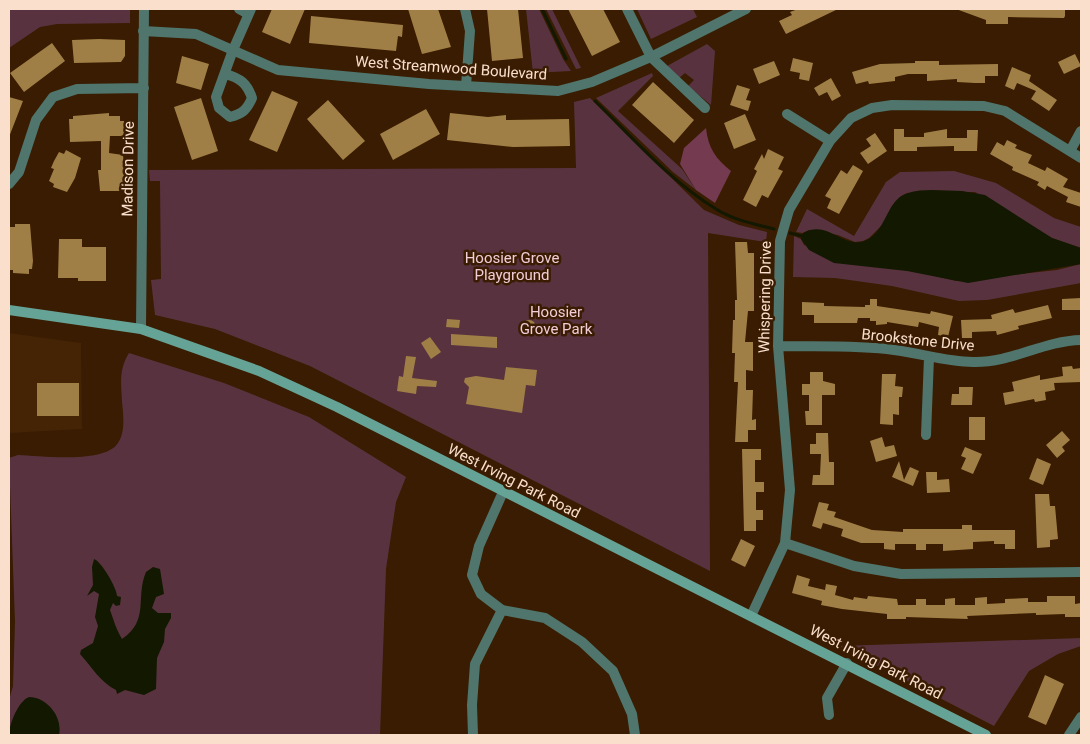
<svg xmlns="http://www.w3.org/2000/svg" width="1090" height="744" viewBox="0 0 1090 744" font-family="Roboto,sans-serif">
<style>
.built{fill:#452405}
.green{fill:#58333f}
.forest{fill:#743a4f}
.water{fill:#131800}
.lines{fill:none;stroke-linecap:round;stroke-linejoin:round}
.stream{stroke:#131800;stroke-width:3}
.building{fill:#a07f46}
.minor{stroke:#4f756c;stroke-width:10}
.tertiary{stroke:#4f756c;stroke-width:10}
.secondary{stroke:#65a396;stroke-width:10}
.labels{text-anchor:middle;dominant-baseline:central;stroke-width:5;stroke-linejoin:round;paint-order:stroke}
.street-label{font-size:15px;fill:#fadfcc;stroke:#391c01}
.park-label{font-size:15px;fill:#f3ccd7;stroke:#391c01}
</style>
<rect width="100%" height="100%" fill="#391c01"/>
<path class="built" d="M9,333L81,343L82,429L9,433Z"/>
<path class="green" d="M9,9H130V23L57,24L40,27L9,48Z
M526,9H539L563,59L571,71L533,73Z
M546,9H552L581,68L576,69Z
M637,9H693L697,17L651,39Z
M707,44L715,51L711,105L688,86L694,80L685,73L679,78L667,66Z
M652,73L653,76L618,111L682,169L696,190L673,172L596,98Z
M590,98L704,210L739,225L767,232L766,242L708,233L710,571L310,366L215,329L155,315L151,280L161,279L160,181H150L149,170L576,168L574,102Z
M954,171L996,183L1054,218L1081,227V248L1052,238L975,192L907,193L892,206L883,224L869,238L863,241L855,242L838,235L809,230L803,233L796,232L807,209L854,236L886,182L900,172Z
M794,236L801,239L804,245L956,281L1057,270L1081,264V283L987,300L959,301L892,286L835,278L793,277Z
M129,353L224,383L309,417L406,477L396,502L386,569L380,735H9V700L13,686L15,622L9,458L18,455C41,456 105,464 118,443C126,431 123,414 122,401C121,382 119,369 129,353Z
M1081,638V646L1058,654L1029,671L994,726L839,646Z"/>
<path class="forest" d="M706,128C708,148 716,159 731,171L715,203L696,190L680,164L684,148Z"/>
<path class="water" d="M962,191L985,195L1052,238L1081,248V264L968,283L907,271L834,263L809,250L801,239L803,233C827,220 841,246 861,242C887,236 885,199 908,193C924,188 945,191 962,191Z
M94,559C101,561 117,588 117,596L121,597L120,605L116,606L113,603L110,610C114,621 116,629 122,639C150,620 135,598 146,572L153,567L160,569L164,594L156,597L152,608L158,613H171V618L165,629L164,642L157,658L156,689L144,695L125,690L117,694L116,690C100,682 92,667 80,654L81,650L93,643L98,626L95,617L99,594L94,591L87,596L93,585L92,567Z
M29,697C47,697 63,717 59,735H9C9,725 18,701 29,697Z"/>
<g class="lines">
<path class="stream" d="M542,9L566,59
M595,101C633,138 670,181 716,209C733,220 755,224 774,229
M790,233L802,236"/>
</g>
<path class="building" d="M272,9H305L290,44L262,32Z
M408,9H438L451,47L422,54Z
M487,9H518L523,58L492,61Z
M568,9H603L620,42L592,56Z
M798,9H838L786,34L779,21L792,15L790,12Z
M956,9H1065V16L1064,18L1008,17V24H986V20Z
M311,16L403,25L402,37L398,36L396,51L309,43Z
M99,39L125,40V56L121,62L74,63L72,40Z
M52,43L65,61L24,92L10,73Z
M1075,54L1081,66L1064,74L1058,62Z
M182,56L209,64L201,90L176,83Z
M793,58L813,63L809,81L799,79L800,73L790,71Z
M774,61L780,75L759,84L753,69Z
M915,61H939V65L998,64V76H985V83H975L957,82V79L927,81V74H908L895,77V81L869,84L868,81L856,84L852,72L880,64L915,63Z
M1012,67L1031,75L1029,81L1057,100L1049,111L1031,99L1036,91L1017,83L1014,90L1005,86Z
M831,78L841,96L832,101L827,92L819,96L814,88Z
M653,82L694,120L674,143L632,105Z
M737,85L750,89L746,100L751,101L748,111L730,105Z
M272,91L298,102L277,152L249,140Z
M9,97L23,101L9,137Z
M201,98L218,151L192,160L174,107Z
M328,100L365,141L343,160L307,119Z
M426,109L440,134L393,160L380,134Z
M109,113V116H120V121H124V136H110L109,153L123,155L125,178L120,191H100L98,170H101V141L70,142L69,119H73V116Z
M450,113L488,117L506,115V120L569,119L570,146L513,147L447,140Z
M745,114L756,140L734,149L724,123Z
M894,129H904V137H924V133L947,129V138H967V130H978L977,151H954V146L917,147V151H894Z
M875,133L887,151L868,164L860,153L871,146L866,139Z
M1007,140L1017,145L1015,148L1032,155L1028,163L1045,171L1047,167L1068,179L1063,187L1081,193V207L1066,202L1068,197L1047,186L1045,190L1037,185L1039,182L1012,170L1013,167L990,154L997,142L1004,146Z
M768,149L784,157L778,169L783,171L768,198L762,195L756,207L743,200L757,171L754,169L762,154L764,159Z
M66,150L81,158L75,178L67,192L53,187L54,184L49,181L54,169L51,168L54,161L59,152L64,154Z
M853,165L863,171L839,214L827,208L831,199L825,196L841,170L847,174Z
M15,224H30L33,261L32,269H29V274L13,273V270H9V227H15Z
M59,239H82V247H106V281H78V278H58Z
M735,242H747L748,253H754V311H748L745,342H753V371L746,370V390H753L752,420L756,419V430H748V442H735L738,382H734L735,353H732L733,320H735V300H737Z
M1081,298V310H1062V299Z
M870,299H877V306L930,314L931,311L953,316L948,337L938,335L939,327L919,322L918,327L887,322V324L876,325V321H870V318H858L857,323H814V315H802V302L824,303V306L865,307V305H870Z
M1048,305L1052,318L1018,326L1019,329L997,335L996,331L972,332V338H962L961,320L992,319L991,315L1013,309L1015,313Z
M447,319L460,320L459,328L446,327Z
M522 327a7 7 0 1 1 14 0a7 7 0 1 1-14 0Z
M451,334L497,337V348L451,345Z
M430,337L441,352L431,359L421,343Z
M406,356L416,357L412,378L437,381L436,387L417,386L416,394L397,391L399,376L403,377Z
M1072,366L1073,369L1081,368V382L1054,383L1055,390L1045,392L1046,400L1035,402L1034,399L1005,405L1003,393L1014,391L1012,382L1040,375V380L1063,376L1062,367Z
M506,367L537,370L535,386L526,385L522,413L466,404L469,387L464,382L465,378L476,376L504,380Z
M810,372H823V381L835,384V395H822V425H806L805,411H809V395H802V384H810Z
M882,374H896L895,386L903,387L902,397H899V415L893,414V425L880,424Z
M37,383H79V416H37Z
M959,387H973L972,405H951L952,394H959Z
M969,417H985V440H969Z
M1062,431L1070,440L1062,447L1065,451L1057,458L1046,445Z
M816,433H828L829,462H834V485H812L813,475H820L821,454H810V444H816Z
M882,437L885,447L894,445L897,456L876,462L870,441Z
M965,447L982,454L973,474L961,469L966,458L961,456Z
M742,449H761V460H755V482H764V492H756V510H763V520H756V531H744Z
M1037,458L1051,464L1043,485L1029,479Z
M899,461L904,480L910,467L919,471L913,486L892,477Z
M926,472H937V480L949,479L950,492L927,493Z
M1035,494H1049L1050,506H1055L1058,539L1050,540V547L1037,548Z
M819,502L829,504L827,510L836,512L834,517L872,530L903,532V529H962V525H972V530H1015V549H1005V544H994V541L973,542V549L943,551V544H926V550H916V544H895V550L884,549V543H861L841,536L843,529L823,523L821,529L812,526Z
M741,539L755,546L745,567L731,560Z
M797,575L810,579L808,586L825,590L826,584L837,586L835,595L853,600L854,597L867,599L868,596L897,599L898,605H916V599H926V605H945V599L955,598V605H975V598L987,597V604L1005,603V599L1028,598V602H1047V596H1075V604L1081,603V617H1065V614L1036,615V613L967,616L968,619L906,617V619H887V614L842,609L821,605L822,601L792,593Z
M1045,675L1064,684L1046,725L1028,717Z"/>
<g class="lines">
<path class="minor" d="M239,9L248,14
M465,9L470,31L466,86
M627,9L651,57L705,108
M225,74C240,78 247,83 252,98C247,110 242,114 230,117L219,108L216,97L233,50L251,9
M787,114L830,141
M1070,151L1081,131
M9,184L19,172L36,120L53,97L77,89L144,88
M141,329L144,9
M778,346C817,347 856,345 894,350C920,353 946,362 973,362C1012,363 1042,341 1081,340
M926,435L929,357
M503,492L479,546L472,575L481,594L502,610L545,618L582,642L613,671L632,714L635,735
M785,543L854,566L901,574L1081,572
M751,616L785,543L790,490L778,346L780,241L789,210L830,141L851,118L872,108L892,105L984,106L1005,111L1081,158
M829,715L827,698L847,663
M473,735L472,705L475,664L502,610
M1069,735L1081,717"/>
<path class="tertiary" d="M143,31L196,34L278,70L429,84L558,91L592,82L651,57L746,9"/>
<path class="secondary" d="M9,310L141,329L259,371L337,407L986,735"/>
</g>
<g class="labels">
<g class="street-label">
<text transform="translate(451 68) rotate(4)">West Streamwood Boulevard</text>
<text transform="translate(128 169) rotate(-89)">Madison Drive</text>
<text transform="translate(765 297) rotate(-89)">Whispering Drive</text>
<text transform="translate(918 340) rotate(6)">Brookstone Drive</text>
<text transform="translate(514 481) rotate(27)">West Irving Park Road</text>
<text transform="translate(876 662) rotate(27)">West Irving Park Road</text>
</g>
<g class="park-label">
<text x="512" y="258">Hoosier Grove<tspan x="512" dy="17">Playground</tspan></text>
<text x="556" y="312">Hoosier<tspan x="556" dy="17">Grove Park</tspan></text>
</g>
</g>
<rect width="1090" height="744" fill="none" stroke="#fadfcc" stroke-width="20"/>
</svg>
